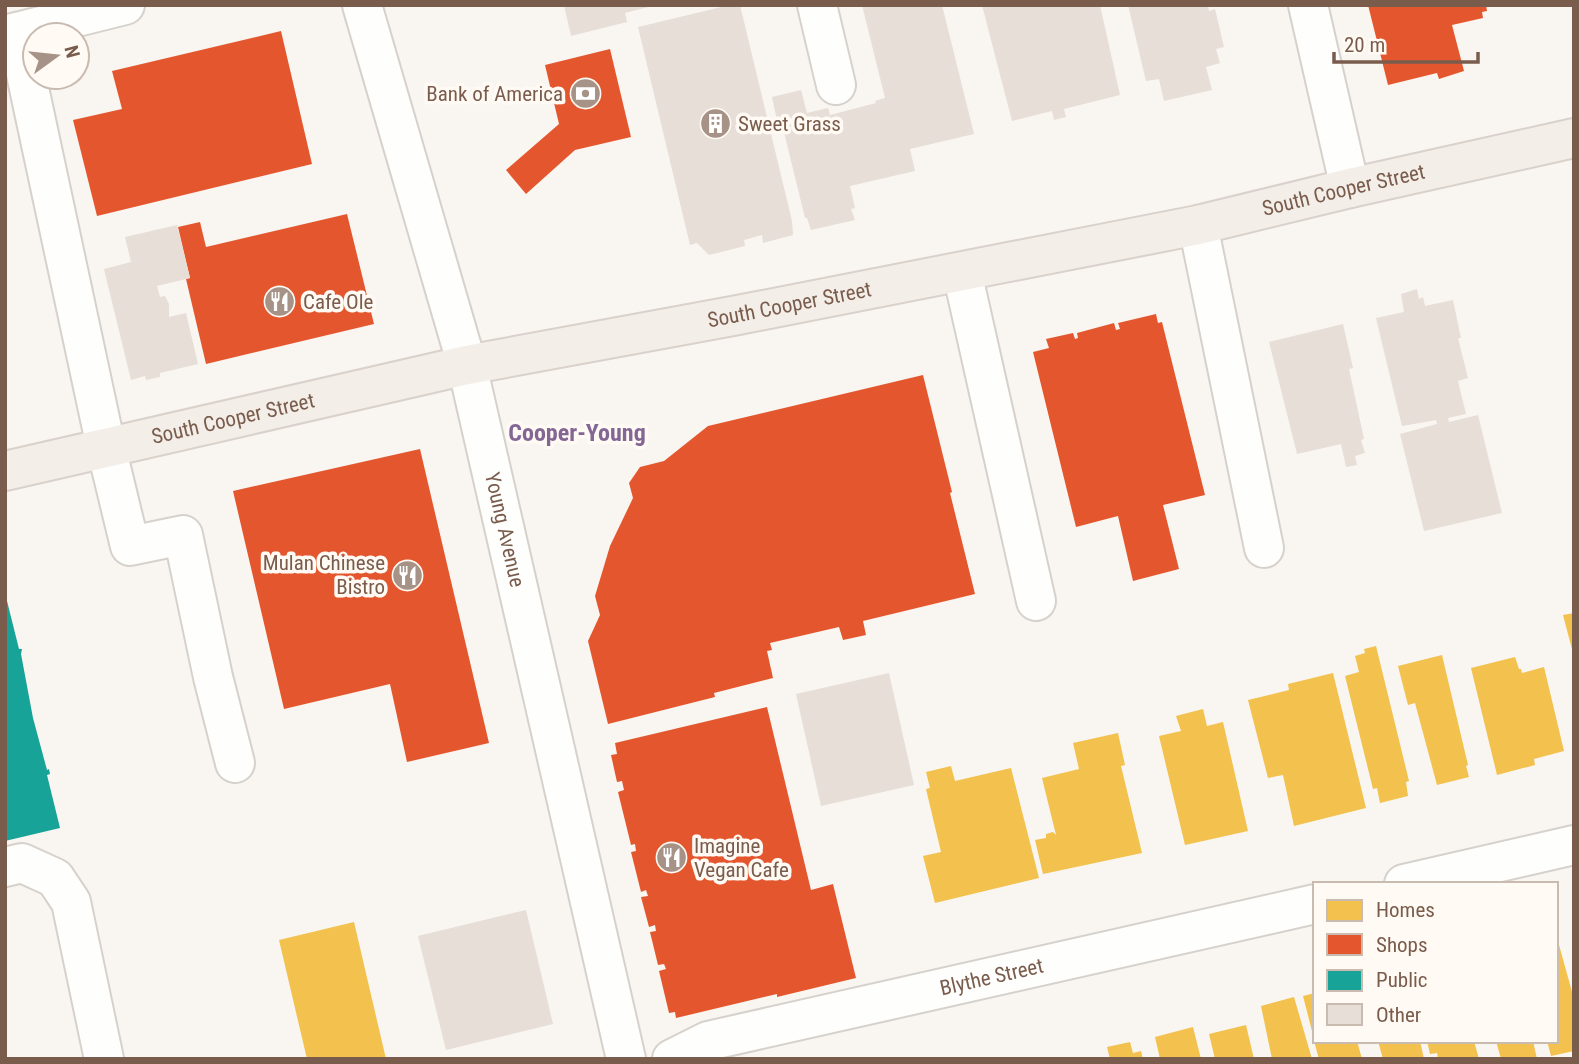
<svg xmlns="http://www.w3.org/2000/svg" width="1579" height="1064" viewBox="0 0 1579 1064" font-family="'Roboto Condensed',sans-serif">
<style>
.homes{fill:#f2c14e}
.shops{fill:#e4572e}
.public{fill:#17a398}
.building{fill:#e6ded7}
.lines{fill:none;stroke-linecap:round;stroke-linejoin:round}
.minor-casing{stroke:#d7d1cb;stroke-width:42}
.major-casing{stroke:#dad1cc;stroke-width:42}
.minor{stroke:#fefefd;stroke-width:38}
.major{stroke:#f3eee8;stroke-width:38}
.labels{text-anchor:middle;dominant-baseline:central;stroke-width:7;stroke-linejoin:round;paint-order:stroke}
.poi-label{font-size:21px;fill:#7a5c4d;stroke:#fffaf3;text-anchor:start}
.street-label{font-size:21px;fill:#7a5c4d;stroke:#fffaf3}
.quarter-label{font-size:24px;font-weight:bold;fill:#846695;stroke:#fffaf3}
</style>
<rect width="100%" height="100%" fill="#f9f5f0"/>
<path class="homes" d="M1574,613V653H1573L1563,615Z
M1376,646L1409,781L1406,782L1408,796L1380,803L1377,788L1373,789L1345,676L1359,672L1355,656L1365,653L1364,649Z
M1442,655L1468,765L1466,766L1469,777L1437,785L1415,703L1408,705L1398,666Z
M1515,657L1519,669H1521L1522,673L1544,667L1564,751L1534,759L1535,765L1497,775L1471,668Z
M1333,673L1366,808L1294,826L1283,775L1268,778L1248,700L1289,690L1288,684Z
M1203,709L1207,726L1223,722L1248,831L1185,845L1159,736L1181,731L1176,716Z
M1118,733L1125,765L1121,766L1142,853L1043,874L1035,840L1046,838V834L1053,832L1056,835L1042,778L1079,769L1073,743Z
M951,766L955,781L1011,768L1039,878L935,903L923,856L941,852L926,789L930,788L926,772Z
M354,922L386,1059H307L279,940Z
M1556,934L1574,999V1051L1551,1056L1547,1041H1556Z
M1315,993V1039H1314L1303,996Z
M1294,997L1312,1059H1272L1261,1006Z
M1246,1025L1254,1059H1215L1209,1034Z
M1193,1027L1201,1059H1160L1155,1037Z
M1314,1041H1357L1362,1059H1319Z
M1378,1041H1420L1424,1059H1383Z
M1427,1041H1474L1479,1059H1438L1437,1053L1430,1054Z
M1496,1041H1533L1537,1059H1501Z
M1130,1042L1133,1053L1141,1051L1143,1059H1110L1107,1047Z"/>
<path class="shops" d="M1368,5H1486L1487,11L1482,12L1483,18L1452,25L1464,71L1439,79L1437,73L1388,85Z
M281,31L312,164L97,216L73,120L122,109L112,71Z
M610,49L631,137L575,150L526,194L506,170L559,124L545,65Z
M347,214L374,324L206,364L186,279L190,278L178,227L200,222L206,247Z
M1156,314L1158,323L1162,322L1205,495L1163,505L1179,569L1133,581L1118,516L1076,527L1033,352L1049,348L1046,339L1073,333L1075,339L1078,338L1077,333L1114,323L1116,330L1120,329L1118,323Z
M923,375L952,492L950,493L975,594L863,621L866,635L843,640L839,627L770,643L772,650L767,651L773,678L714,693L715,697L608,724L588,641L600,615L595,596L610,546L633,498L629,483L640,467L664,461L708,426Z
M420,449L489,743L407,762L390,684L284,709L233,491Z
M767,707L811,890L833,884L856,978L777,997V994L676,1018L675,1012L669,1013L659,971L666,969L664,964L658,965L650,932L656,931L655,925L649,927L641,897L648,896L646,890L641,892L631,852L636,851L635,844L631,845L618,792L624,790L622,781L617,782L611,755L617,754L615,743Z"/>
<path class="public" d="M5,593L19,649H22L21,654L33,718L47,770L49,769L50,774L47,775L60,828L5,841Z"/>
<path class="building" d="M564,5H651L652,6L625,13L627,22L571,36Z
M730,5H740L792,221L793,235L763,243L762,235L744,240L745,246L709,255L697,243L690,245L638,27Z
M862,5H942L974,134L910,149L915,171L850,186L855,208L851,209L855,220L811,230L807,218H805L782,124L778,125L772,97L801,90L807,113L828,108L830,115L876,103L875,101L885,98Z
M982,5H1100L1120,95L1064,109L1066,117L1054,120L1052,111L1012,121Z
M1128,5H1208L1209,11L1215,9L1224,47L1216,49L1220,63L1206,67L1212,90L1164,101L1159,79L1146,81Z
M177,225L190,278L157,286L160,297L165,296L169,304V317L186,313L198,364L160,373V377L146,380L145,376L131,380L104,269L131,262L125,237Z
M1417,289L1419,299L1423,297L1425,306L1453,300L1461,338H1458L1468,378L1458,381L1466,414L1448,418L1449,422L1478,415L1502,513L1424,531L1400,434L1437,424L1436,420L1402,426L1376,318L1404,312L1401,294Z
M1343,324L1353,368L1349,369L1364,439L1361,440L1365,453L1355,456L1357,465L1346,467L1341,444L1297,454L1269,342Z
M889,673L914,785L821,806L796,694Z
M526,910L553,1024L446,1050L418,936Z"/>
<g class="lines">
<defs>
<g id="minor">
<path id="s1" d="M362,5L467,365L626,1059"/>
<path d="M817,5L836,85"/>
<path d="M1308,5L1350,188"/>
<path d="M17,32L106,447L130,546L183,535L213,677L235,763"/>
<path d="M5,35L125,5"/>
<path d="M1198,225L1264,548"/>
<path d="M962,272L1036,601"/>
<path d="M5,867L22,863L55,878L71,902L104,1059"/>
<path d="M1404,884L1574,845"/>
<path id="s2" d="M672,1059L708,1041L1315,904"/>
</g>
<g id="major">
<path id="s3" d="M5,471L467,365L738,315L1198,225L1350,188L1574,138"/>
</g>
</defs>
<use href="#minor" class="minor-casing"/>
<use href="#major" class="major-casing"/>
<use href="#minor" class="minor"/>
<use href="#major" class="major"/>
</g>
<defs>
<symbol id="bank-disc" viewBox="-11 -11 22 22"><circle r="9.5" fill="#a69286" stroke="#fffaf3"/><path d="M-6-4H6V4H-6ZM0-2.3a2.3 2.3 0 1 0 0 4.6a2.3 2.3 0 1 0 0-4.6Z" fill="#fff"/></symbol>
<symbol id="building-disc" viewBox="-11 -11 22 22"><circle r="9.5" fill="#a69286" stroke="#fffaf3"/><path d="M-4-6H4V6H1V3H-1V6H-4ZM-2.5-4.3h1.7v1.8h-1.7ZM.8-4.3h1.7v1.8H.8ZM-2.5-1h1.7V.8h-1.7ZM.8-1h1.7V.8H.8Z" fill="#fff"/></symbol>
<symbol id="restaurant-disc" viewBox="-11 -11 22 22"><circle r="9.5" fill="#a69286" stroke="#fffaf3"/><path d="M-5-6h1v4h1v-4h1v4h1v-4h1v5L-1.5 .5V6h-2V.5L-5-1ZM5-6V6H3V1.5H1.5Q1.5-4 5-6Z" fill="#fff"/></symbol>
</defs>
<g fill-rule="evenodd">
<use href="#bank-disc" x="568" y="76" width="35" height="35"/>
<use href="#building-disc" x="698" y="106" width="35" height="35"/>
<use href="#restaurant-disc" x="262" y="284" width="35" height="35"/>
<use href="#restaurant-disc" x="390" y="558" width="35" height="35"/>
<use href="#restaurant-disc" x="654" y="840" width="35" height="35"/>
</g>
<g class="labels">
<g class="poi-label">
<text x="563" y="94" text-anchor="end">Bank of America</text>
<text x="738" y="124">Sweet Grass</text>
<text x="303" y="302">Cafe Ole</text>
<text x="385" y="563" text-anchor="end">Mulan Chinese<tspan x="385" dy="24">Bistro</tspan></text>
<text x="694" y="846">Imagine<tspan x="694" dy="24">Vegan Cafe</tspan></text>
</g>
<g class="street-label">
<text stroke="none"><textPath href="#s3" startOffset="1368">South Cooper Street</textPath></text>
<text stroke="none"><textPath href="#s3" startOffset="802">South Cooper Street</textPath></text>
<text stroke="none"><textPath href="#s3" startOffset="234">South Cooper Street</textPath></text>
<text stroke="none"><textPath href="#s1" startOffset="544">Young Avenue</textPath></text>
<text stroke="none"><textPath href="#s2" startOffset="331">Blythe Street</textPath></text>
</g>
<g class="quarter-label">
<text x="577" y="433">Cooper-Young</text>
</g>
</g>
<rect width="1579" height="1064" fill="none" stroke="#7a5c4d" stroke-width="14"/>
<rect x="1313" y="882" width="245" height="161" fill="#fffaf3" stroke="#cabbb1" stroke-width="2"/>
<rect x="1327" y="900" width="35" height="21" fill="#f2c14e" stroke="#cabbb1" stroke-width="2"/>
<text x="1376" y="917" font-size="21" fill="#7a5c4d">Homes</text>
<rect x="1327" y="934" width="35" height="21" fill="#e4572e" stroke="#cabbb1" stroke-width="2"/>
<text x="1376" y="952" font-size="21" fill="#7a5c4d">Shops</text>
<rect x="1327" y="970" width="35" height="21" fill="#17a398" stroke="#cabbb1" stroke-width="2"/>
<text x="1376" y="987" font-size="21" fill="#7a5c4d">Public</text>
<rect x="1327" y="1004" width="35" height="21" fill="#e6ded7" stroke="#cabbb1" stroke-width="2"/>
<text x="1376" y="1022" font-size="21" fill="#7a5c4d">Other</text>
<g transform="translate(56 56) rotate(75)"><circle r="33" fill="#fffaf3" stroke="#cabbb1" stroke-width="2"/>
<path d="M0-5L12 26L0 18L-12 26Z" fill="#a69286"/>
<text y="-10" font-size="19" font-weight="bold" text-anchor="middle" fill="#7a5c4d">N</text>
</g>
<path d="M1334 52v10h144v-10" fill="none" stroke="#7a5c4d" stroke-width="3.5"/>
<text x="1344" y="52" font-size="21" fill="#7a5c4d" stroke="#fffaf3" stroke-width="5" paint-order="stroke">20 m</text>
</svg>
